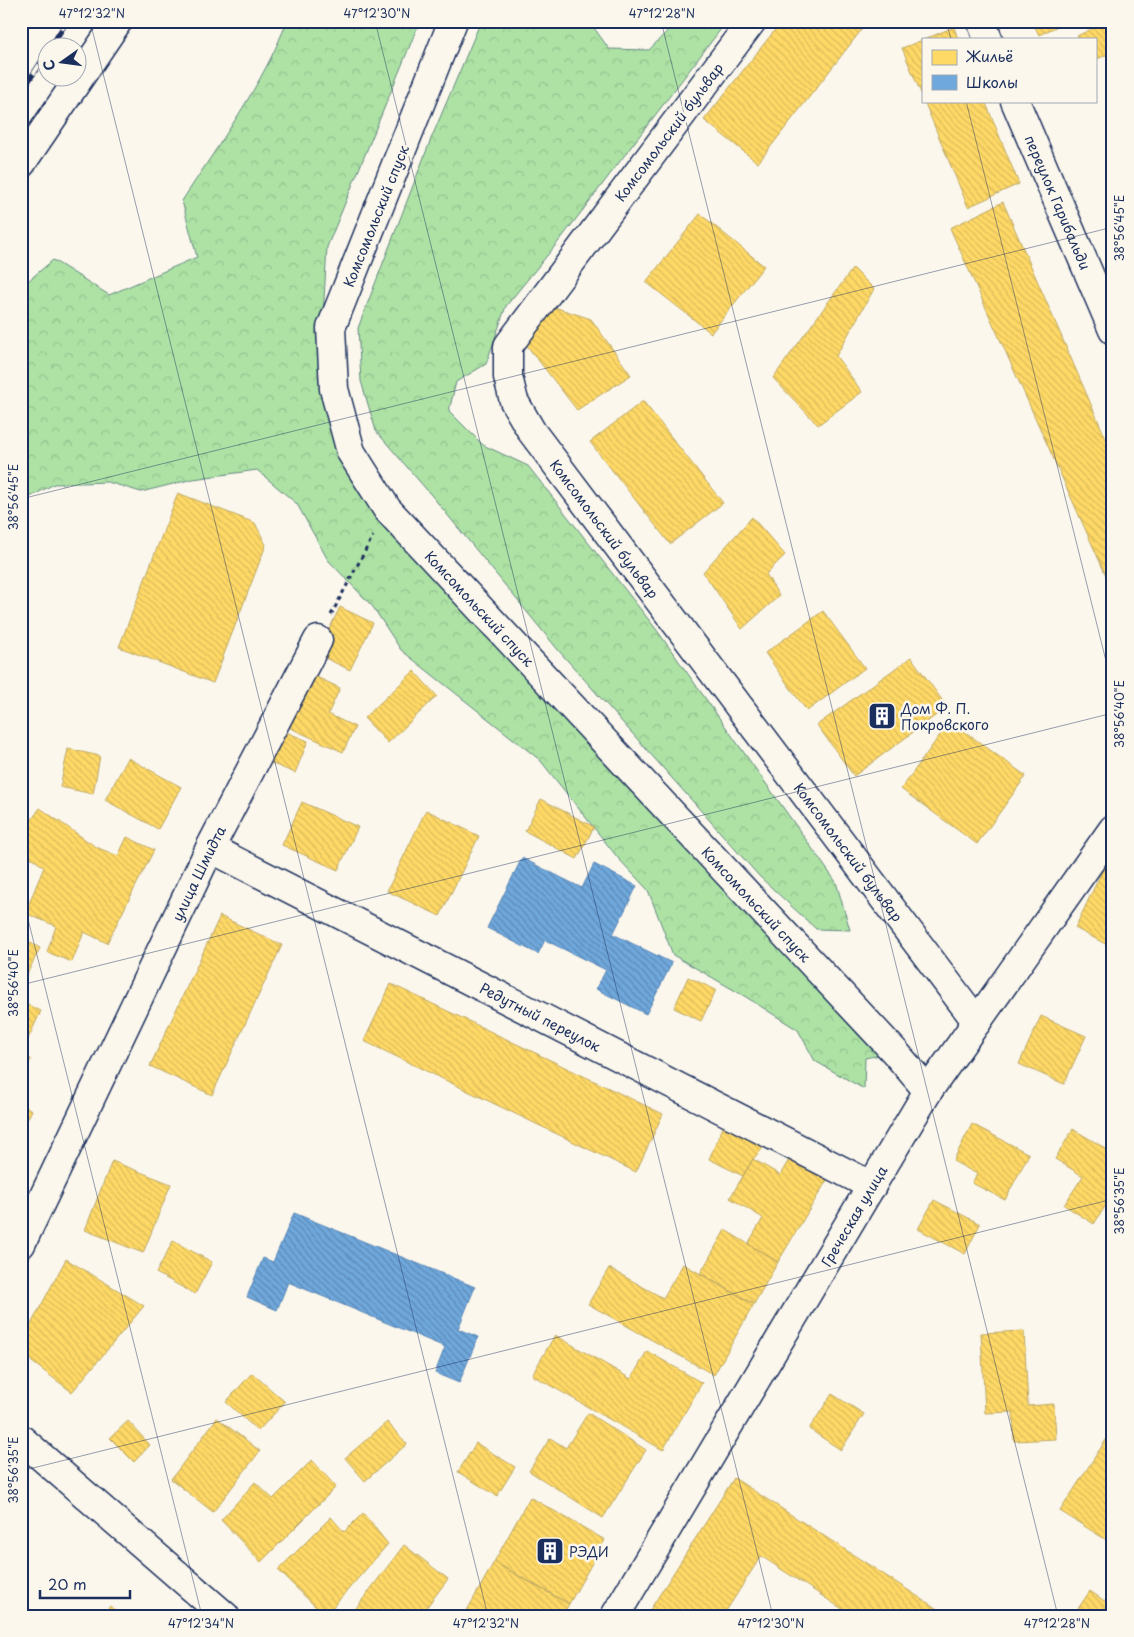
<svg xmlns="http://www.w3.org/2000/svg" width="1134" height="1637" viewBox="0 0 1134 1637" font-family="'Playpen Sans',sans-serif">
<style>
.forest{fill:url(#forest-crowns);stroke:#648881}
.homes{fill:url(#homes-back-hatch);stroke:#bba664}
.schools{fill:url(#schools-back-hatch);stroke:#5684b6}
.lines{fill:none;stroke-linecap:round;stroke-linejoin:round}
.minor-casing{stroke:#1b2f5e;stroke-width:31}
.tertiary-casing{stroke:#1b2f5e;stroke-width:31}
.secondary-casing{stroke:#1b2f5e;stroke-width:31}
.path{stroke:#1b2f5e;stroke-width:3;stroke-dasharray:4 4;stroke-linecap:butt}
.minor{stroke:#fbf7ec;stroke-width:28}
.tertiary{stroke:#fbf7ec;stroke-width:28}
.secondary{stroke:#fbf7ec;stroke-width:28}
.rail-casing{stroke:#1b2f5e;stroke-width:5.5}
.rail{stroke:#fbf7ec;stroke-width:4;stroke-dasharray:11;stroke-linecap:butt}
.ticks{fill:none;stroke:#1b2f5e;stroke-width:1;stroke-opacity:0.45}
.labels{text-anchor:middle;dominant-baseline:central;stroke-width:5;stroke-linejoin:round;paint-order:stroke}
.street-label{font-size:14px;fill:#1b2f5e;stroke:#fbf7ec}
.poi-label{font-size:14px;fill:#1b2f5e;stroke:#fbf7ec;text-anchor:start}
.neatline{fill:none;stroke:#1b2f5e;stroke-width:2}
.ticks-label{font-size:12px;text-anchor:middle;fill:#1b2f5e}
</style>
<defs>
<pattern id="forest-crowns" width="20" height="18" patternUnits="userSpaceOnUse" patternTransform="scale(1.25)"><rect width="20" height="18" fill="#ade2a4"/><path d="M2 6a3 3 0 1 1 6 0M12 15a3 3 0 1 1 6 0" fill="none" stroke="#94c290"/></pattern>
<pattern id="homes-back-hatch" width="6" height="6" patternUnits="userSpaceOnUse" patternTransform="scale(1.25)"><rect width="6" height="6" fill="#ffd966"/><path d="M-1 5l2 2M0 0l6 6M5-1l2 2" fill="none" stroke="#dabb5b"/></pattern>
<pattern id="schools-back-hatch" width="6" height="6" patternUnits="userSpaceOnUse" patternTransform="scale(1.25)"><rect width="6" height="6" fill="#6fa8dc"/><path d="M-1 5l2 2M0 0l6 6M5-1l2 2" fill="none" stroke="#5a89b6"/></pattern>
</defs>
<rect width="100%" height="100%" fill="#fbf7ec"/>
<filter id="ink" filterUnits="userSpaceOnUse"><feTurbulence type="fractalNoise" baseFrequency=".02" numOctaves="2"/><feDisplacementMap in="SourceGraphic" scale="10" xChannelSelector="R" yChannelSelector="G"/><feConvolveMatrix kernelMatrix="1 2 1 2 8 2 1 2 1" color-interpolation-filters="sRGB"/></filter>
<g filter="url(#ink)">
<path class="forest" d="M287,21H420L327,247L320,368L351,452L895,1052L865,1058L864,1089L815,1061L798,1030L746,997L673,955L648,890L618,858L540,760L401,650L373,607L328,560L297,504L257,470L193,479L141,492L108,482L54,484L21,502V287L53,260L109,295L197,257L182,201C218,145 264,83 287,21Z
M481,21H592V25L609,49L649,50L677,21H727L563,236L506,306L486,364L456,382L449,411L483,445L528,466L656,629L836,882L850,930L816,929L759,876L559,651L432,496L376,431L361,381L358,328L431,139Z"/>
<path class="homes" d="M782,21H862L866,24L758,163L704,120Z
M1032,21H1068L1039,35Z
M1108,21L1113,22V52L1095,60V39H1079L1077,36Z
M954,27L958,39H925Z
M923,40V98L902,48Z
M924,101H985L1019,184L968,207Z
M1113,187V204L1107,190Z
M1003,202L1113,455V591L950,228Z
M700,214L764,266L711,333L646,282Z
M853,268L874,289L836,356L862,392L818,425L773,378Z
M554,307L591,319L631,375L577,410L524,342Z
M643,401L723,503L670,544L590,442Z
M178,493L255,523L266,545L213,683L119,647Z
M752,517L785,555L766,574L779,596L742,629L703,572Z
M340,607L373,623L350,670L317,654Z
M823,611L865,668L807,711L765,653Z
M911,657L947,707L854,776L817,725Z
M414,671L437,696L388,743L364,718Z
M310,674L340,688L328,714L355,727L343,752L286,726Z
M950,721L1026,776L977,844L901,789Z
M281,730L308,741L295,773L268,762Z
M68,749L100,756L93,794L60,787Z
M128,758L181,787L158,829L105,800Z
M541,799L594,827L577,859L525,831Z
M302,802L358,827L338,870L282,845Z
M40,808L96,847L118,856L127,837L154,850L107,943L84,932L72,962L47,952L56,926L25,913L44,867L21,850V835Z
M426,810L479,836L440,916L387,891Z
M1113,858V948L1075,928L1105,865Z
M220,916L282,945L212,1095L150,1066Z
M21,938L40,948L21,986Z
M688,977L716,990L701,1021L674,1008Z
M391,984L663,1114L636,1172L364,1041Z
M21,1002L41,1011L27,1041L21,1038Z
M1041,1016L1086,1036L1064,1084L1019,1064Z
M21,1055L31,1059L21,1082Z
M21,1105L32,1110L21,1132Z
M725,1123L765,1146L753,1159L743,1176L709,1159Z
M972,1124L1029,1154L1005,1200L972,1183L977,1174L953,1161Z
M1073,1129L1113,1153V1194L1094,1224L1064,1205L1083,1176L1055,1159Z
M790,1158L827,1180L778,1262L748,1244L763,1218L730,1198L753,1159L780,1175Z
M112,1161L171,1184L143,1253L85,1230Z
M934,1200L980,1224L965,1254L918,1229Z
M725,1230L778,1262L754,1304L700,1274Z
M173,1241L212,1262L195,1294L156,1273Z
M66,1259L144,1306L72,1392L32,1362L21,1350V1343Z
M683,1264L754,1304L714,1375L588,1304L609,1268L663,1298Z
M1024,1331L1028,1406L1054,1404L1056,1439L1014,1441L1013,1412L985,1413L981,1333Z
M555,1335L631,1379L647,1351L702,1383L663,1450L532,1375Z
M252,1373L285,1402L258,1431L226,1402Z
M832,1394L864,1414L841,1450L809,1429Z
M588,1413L646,1450L603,1518L529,1471L550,1438L566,1448Z
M217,1418L260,1451L213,1512L171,1479Z
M128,1421L150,1445L134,1462L110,1438Z
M387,1422L407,1444L365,1481L345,1458Z
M1113,1429V1544L1060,1511Z
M476,1443L515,1467L497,1496L458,1472Z
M312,1460L336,1487L261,1562L221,1520L255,1482L273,1499Z
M734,1478L942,1612L940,1616H853L761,1556L723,1616H646Z
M530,1497L605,1540L569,1604L494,1562Z
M363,1513L388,1544L325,1616L278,1570L331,1517L344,1532Z
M404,1545L448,1579L420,1616H350Z
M494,1562L569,1604L562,1616H464Z
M1090,1591L1113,1607V1616H1073Z
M110,1606L122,1616H102Z"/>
<path class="schools" d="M522,858L582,888L594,864L637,886L613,934L672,963L646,1014L596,989L606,970L545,940L538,954L487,928Z
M294,1213L475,1287L458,1329L478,1337L459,1383L435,1373L445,1347L288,1282L277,1310L247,1297L263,1258L273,1262Z"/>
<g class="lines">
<defs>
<g id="minor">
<path id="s1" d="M752,21L508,346V377L514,401L532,432L977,1022"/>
<path d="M981,21L988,39"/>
<path id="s2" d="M1015,101L1113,330"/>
<path id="s3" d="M210,848L872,1186"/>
<path id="s4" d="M21,1244L210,848L318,640"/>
<path d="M21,1439L225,1616"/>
</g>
<g id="tertiary">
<path id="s5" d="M453,21L331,328L334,389L351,452L387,509L895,1052L928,1091"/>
<path d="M21,164L118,21"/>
</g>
<g id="secondary">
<path id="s6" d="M615,1616L928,1091L1113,829"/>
</g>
</defs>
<use href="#minor" class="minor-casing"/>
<use href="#tertiary" class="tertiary-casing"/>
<use href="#secondary" class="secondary-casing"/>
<path class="path" d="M331,615L373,536"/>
<use href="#minor" class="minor"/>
<use href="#tertiary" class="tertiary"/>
<use href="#secondary" class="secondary"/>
<defs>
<path id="rail" d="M50,48L67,21
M21,92L48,52"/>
</defs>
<use href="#rail" class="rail-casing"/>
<use href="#rail" class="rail"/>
</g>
</g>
<path class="ticks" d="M90,21L488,1616M375,21L773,1616M661,21L1058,1616M946,21L951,39M966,101L1113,689M21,499L1113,227M21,891L202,1616M21,985L1113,713M21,1471L1113,1199"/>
<defs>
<symbol id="building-square" viewBox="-11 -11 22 22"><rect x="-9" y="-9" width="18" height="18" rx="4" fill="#1b2f5e" stroke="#fbf7ec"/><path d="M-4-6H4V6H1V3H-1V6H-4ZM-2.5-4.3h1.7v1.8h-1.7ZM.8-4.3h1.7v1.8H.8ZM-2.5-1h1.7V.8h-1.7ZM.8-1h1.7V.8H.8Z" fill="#fff"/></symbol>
</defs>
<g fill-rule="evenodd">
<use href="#building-square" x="866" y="700" width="32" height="32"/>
<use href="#building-square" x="534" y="1535" width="32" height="32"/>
</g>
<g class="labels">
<g class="street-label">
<text transform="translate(669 132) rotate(-53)">Комсомольский бульвар</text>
<text stroke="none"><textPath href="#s2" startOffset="110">переулок Гарибальди</textPath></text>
<text transform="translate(376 216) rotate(-68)">Комсомольский спуск</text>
<text stroke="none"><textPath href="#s1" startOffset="619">Комсомольский бульвар</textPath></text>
<text stroke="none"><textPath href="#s5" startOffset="660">Комсомольский спуск</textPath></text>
<text stroke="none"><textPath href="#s1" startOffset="1024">Комсомольский бульвар</textPath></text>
<text stroke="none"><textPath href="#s4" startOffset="411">улица Шмидта</textPath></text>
<text stroke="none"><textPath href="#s5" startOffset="1065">Комсомольский спуск</textPath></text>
<text stroke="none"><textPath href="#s3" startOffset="371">Редутный переулок</textPath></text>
<text stroke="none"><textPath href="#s6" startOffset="466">Греческая улица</textPath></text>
</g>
<g class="poi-label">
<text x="901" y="708">Дом Ф. П.<tspan x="901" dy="16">Покровского</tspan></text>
<text x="569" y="1551">РЭДИ</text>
</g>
</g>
<rect width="1134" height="1637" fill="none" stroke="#fbf7ec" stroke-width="55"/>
<rect x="922" y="38" width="175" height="65" fill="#fbf7ec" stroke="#a1a7b3"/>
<rect x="932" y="50" width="25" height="15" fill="#ffd966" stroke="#a1a7b3"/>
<text x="966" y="62" font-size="15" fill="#1b2f5e">Жильё</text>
<rect x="932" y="75" width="25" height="15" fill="#6fa8dc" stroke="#a1a7b3"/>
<text x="966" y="88" font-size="15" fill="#1b2f5e">Школы</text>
<g transform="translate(62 62) rotate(256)"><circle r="24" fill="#fbf7ec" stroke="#a1a7b3"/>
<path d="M0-4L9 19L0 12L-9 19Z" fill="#1b2f5e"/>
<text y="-8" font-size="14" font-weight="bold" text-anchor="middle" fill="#1b2f5e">С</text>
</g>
<path d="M40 1590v8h90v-8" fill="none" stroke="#1b2f5e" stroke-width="2.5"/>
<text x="48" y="1590" font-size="15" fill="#1b2f5e" stroke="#fbf7ec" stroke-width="4" paint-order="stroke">20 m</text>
<rect x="28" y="28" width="1078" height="1582" class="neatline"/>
<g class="ticks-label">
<text x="92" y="18">47°12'32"N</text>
<text x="377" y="18">47°12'30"N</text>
<text x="662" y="18">47°12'28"N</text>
<text transform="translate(1120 228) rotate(-90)" y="4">38°56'45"E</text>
<text transform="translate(14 497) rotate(-90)" y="4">38°56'45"E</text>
<text transform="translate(1120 714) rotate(-90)" y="4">38°56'40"E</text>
<text transform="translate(14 983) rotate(-90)" y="4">38°56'40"E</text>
<text transform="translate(1120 1201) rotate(-90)" y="4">38°56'35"E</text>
<text transform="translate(14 1470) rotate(-90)" y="4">38°56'35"E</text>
<text x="201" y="1628">47°12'34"N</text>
<text x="486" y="1628">47°12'32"N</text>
<text x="771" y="1628">47°12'30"N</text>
<text x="1057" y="1628">47°12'28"N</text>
</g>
</svg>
